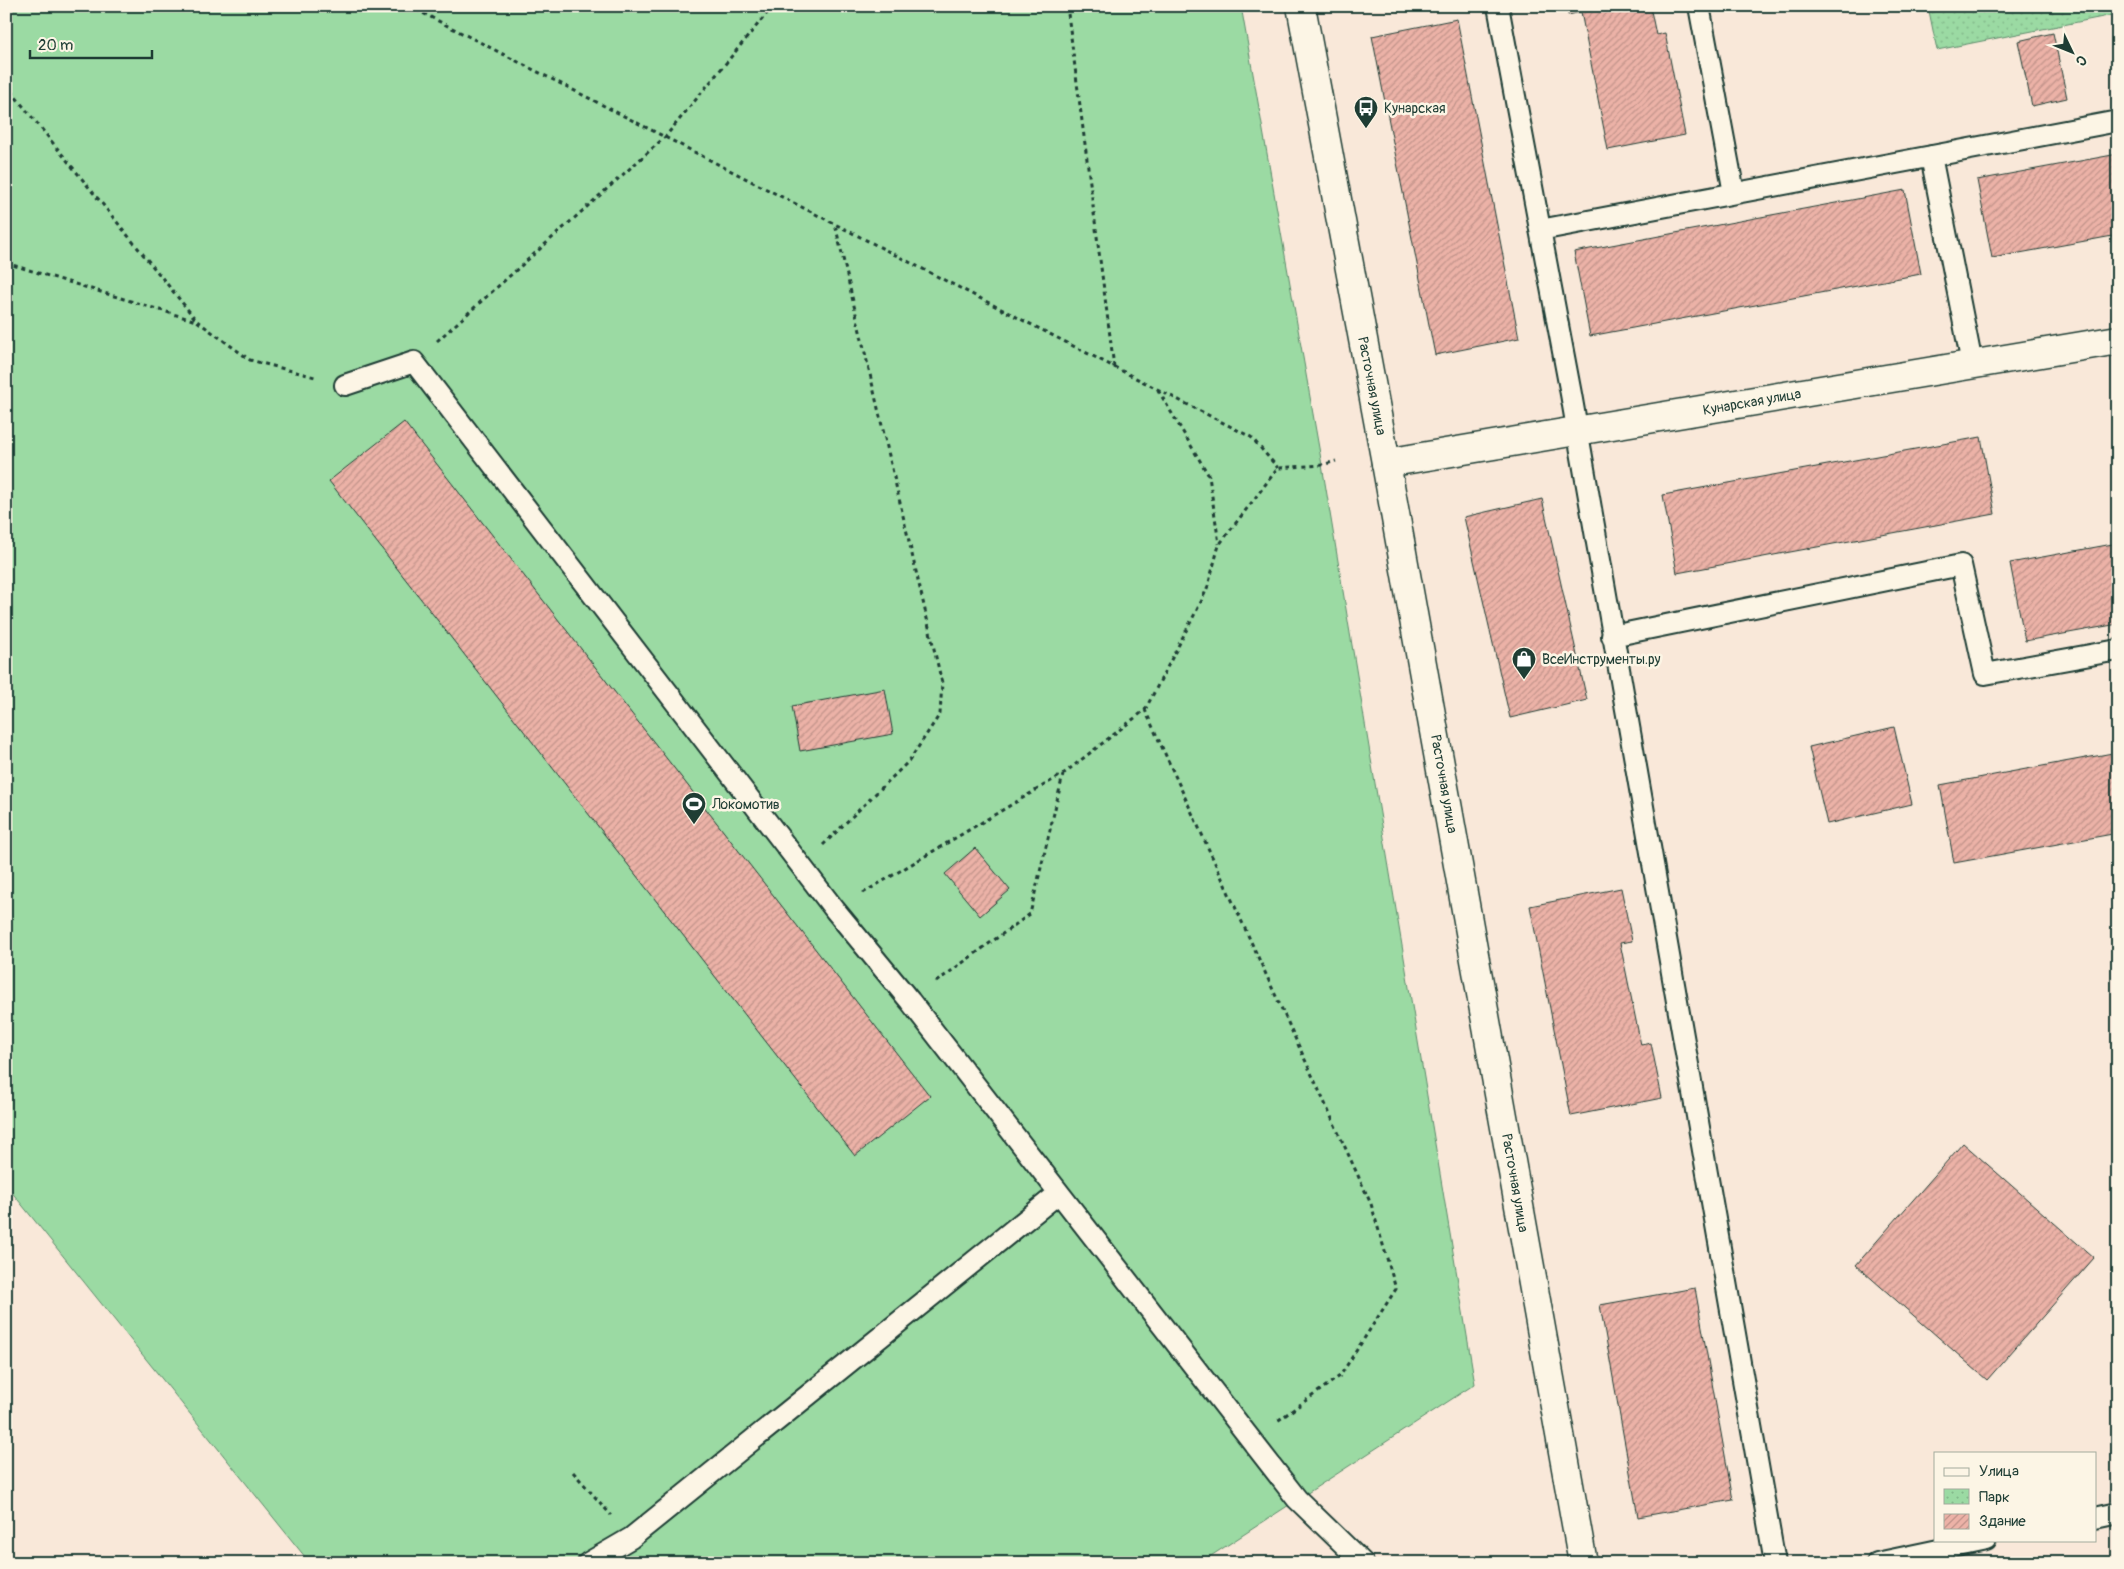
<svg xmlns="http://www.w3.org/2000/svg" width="2124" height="1569" viewBox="0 0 2124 1569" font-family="Pangolin,sans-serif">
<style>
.park{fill:url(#park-dots);stroke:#5d8c6c}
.pitch{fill:#9bdaa3;stroke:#5d8c6c}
.building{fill:url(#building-hatch);stroke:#1f3d34}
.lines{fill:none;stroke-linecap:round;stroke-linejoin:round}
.lane-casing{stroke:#1f3d34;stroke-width:24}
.street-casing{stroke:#1f3d34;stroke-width:31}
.secondary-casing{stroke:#1f3d34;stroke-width:31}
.path{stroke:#1f3d34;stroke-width:3;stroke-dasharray:4 4;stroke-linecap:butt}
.lane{stroke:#fcf5e5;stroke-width:20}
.street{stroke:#fcf5e5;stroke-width:28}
.secondary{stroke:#fcf5e5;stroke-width:28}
.labels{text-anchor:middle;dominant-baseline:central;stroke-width:5;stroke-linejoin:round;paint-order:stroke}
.poi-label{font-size:14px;fill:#1f3d34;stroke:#fcf5e5;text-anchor:start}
.street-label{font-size:14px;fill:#1f3d34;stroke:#fcf5e5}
</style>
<defs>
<pattern id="park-dots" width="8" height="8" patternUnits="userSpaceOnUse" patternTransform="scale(1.25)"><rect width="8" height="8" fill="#9bdaa3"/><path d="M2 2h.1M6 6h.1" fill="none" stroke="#85bc8d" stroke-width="1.8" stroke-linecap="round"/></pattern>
<pattern id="building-hatch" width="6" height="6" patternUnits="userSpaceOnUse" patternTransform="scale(1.25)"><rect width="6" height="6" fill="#ecb2a7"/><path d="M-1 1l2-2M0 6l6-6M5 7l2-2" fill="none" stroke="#bf9289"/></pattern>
</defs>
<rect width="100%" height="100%" fill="#f9e8d9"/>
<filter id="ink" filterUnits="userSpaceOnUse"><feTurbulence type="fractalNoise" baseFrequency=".02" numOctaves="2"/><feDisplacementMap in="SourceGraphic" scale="10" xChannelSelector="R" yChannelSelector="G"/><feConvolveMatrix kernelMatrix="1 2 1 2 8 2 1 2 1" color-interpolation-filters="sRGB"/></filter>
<g filter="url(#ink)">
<path class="park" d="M1928,6H2118V14L1937,50Z"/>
<path class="pitch" d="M6,6H1241L1322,465L1475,1384L1200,1563H310L6,1185Z"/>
<path class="building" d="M1566,6H1650L1656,35L1665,33L1685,135L1608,150L1581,12L1568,15Z
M1457,19L1519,338L1435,355L1372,36Z
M2053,33L2067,98L2032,106L2018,41Z
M2118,154V235L1992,258L1977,180Z
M1905,190L1921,274L1590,336L1574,252Z
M404,422L930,1096L855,1156L329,481Z
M1981,437L1995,514L1677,573L1663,495Z
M1542,499L1587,700L1510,718L1464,517Z
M2118,543V624L2025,641L2010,563Z
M885,689L893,734L800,751L792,706Z
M1894,727L1912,804L1827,824L1809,747Z
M2118,752V833L1954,863L1940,785Z
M975,848L1010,890L980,916L945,874Z
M1621,888L1632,941L1620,943L1641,1045L1651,1043L1662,1098L1571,1116L1530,906Z
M1963,1143L2094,1258L1987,1380L1856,1265Z
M1695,1288L1733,1500L1638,1517L1600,1305Z"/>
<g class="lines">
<defs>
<path id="lane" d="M1498,6L1571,394L1775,1563
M1699,6L1734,193
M1931,156L1972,364
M1540,230L2118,121
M345,385L414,362L835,910L910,1001L1297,1499L1363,1563
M1612,636L1961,565L1985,674L2118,650
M2095,1518L2118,1513
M588,1563L631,1538L1059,1193
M1877,1563L1986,1540"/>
<path id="street" d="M1386,463L2118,340"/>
<path id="secondary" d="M1301,6L1386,463L1583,1563"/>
</defs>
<use href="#lane" class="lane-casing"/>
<use href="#street" class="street-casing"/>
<use href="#secondary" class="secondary-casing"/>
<path class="path" d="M409,6L1251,437L1278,468
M1067,6L1114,367
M6,85L197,321L250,360L315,377
M6,263L196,321
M437,341L665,137L773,6
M1158,390L1209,476L1219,544
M1145,710L1201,602L1208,586L1219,545L1278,468L1322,465L1336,461
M823,845L909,761L940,714L942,683L835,224
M863,893L1063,774L1145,710L1371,1204L1396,1289L1340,1376L1276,1422
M936,982L1030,914L1063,775
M573,1472L611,1515"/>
<use href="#lane" class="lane"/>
<use href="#street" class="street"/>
<use href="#secondary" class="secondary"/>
</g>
</g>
<defs>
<symbol id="bus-pin" viewBox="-11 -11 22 30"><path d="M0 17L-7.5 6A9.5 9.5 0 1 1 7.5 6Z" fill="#1f3d34" stroke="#fcf5e5"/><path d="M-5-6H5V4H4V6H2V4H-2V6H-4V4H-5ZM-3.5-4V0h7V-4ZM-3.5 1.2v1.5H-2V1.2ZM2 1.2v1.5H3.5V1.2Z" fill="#fff"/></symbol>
<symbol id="shop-pin" viewBox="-11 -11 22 30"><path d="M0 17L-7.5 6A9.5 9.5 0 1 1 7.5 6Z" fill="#1f3d34" stroke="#fcf5e5"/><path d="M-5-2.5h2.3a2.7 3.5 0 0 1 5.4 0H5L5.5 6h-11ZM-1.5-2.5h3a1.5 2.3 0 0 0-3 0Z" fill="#fff"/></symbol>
<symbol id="stadium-pin" viewBox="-11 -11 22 30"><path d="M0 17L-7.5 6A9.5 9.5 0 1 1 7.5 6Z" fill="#1f3d34" stroke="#fcf5e5"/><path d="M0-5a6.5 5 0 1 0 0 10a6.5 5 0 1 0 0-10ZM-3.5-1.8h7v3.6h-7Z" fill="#fff"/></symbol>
</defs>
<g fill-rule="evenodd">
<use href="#bus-pin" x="1352" y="94" width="28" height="38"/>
<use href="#shop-pin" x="1510" y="645" width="28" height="38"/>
<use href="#stadium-pin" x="680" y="790" width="28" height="38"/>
</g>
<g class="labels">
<g class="poi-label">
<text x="1384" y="108">Кунарская</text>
<text x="1542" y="659">ВсеИнструменты.ру</text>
<text x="712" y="804">Локомотив</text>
</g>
<g class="street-label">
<text transform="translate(1372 386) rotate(79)">Расточная улица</text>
<text transform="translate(1752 402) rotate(-10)">Кунарская улица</text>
<text transform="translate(1444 784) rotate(80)">Расточная улица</text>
<text transform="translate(1515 1183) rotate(80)">Расточная улица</text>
</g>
</g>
<rect width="2124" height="1569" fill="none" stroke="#fcf5e5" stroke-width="25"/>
<rect x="12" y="12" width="2099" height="1544" fill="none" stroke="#1f3d34" stroke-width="2" filter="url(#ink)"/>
<rect x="1934" y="1452" width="162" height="90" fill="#fcf5e5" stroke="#a4ab9e"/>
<rect x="1944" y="1468" width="25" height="8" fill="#fcf5e5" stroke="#a4ab9e"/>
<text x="1979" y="1476" font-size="15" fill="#1f3d34">Улица</text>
<rect x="1944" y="1489" width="25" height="15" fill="url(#park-dots)" stroke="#a4ab9e"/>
<text x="1979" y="1502" font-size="15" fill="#1f3d34">Парк</text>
<rect x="1944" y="1514" width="25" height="15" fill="url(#building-hatch)" stroke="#a4ab9e"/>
<text x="1979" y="1526" font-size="15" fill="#1f3d34">Здание</text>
<g transform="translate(2072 52) rotate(133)" stroke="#fcf5e5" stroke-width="4" paint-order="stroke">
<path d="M0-4L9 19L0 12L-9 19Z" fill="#1f3d34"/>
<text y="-8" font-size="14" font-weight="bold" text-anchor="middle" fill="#1f3d34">С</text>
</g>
<path d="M30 50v8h122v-8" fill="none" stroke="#1f3d34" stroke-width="2.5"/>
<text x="38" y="50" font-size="15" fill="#1f3d34" stroke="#fcf5e5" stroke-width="4" paint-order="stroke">20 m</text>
</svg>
